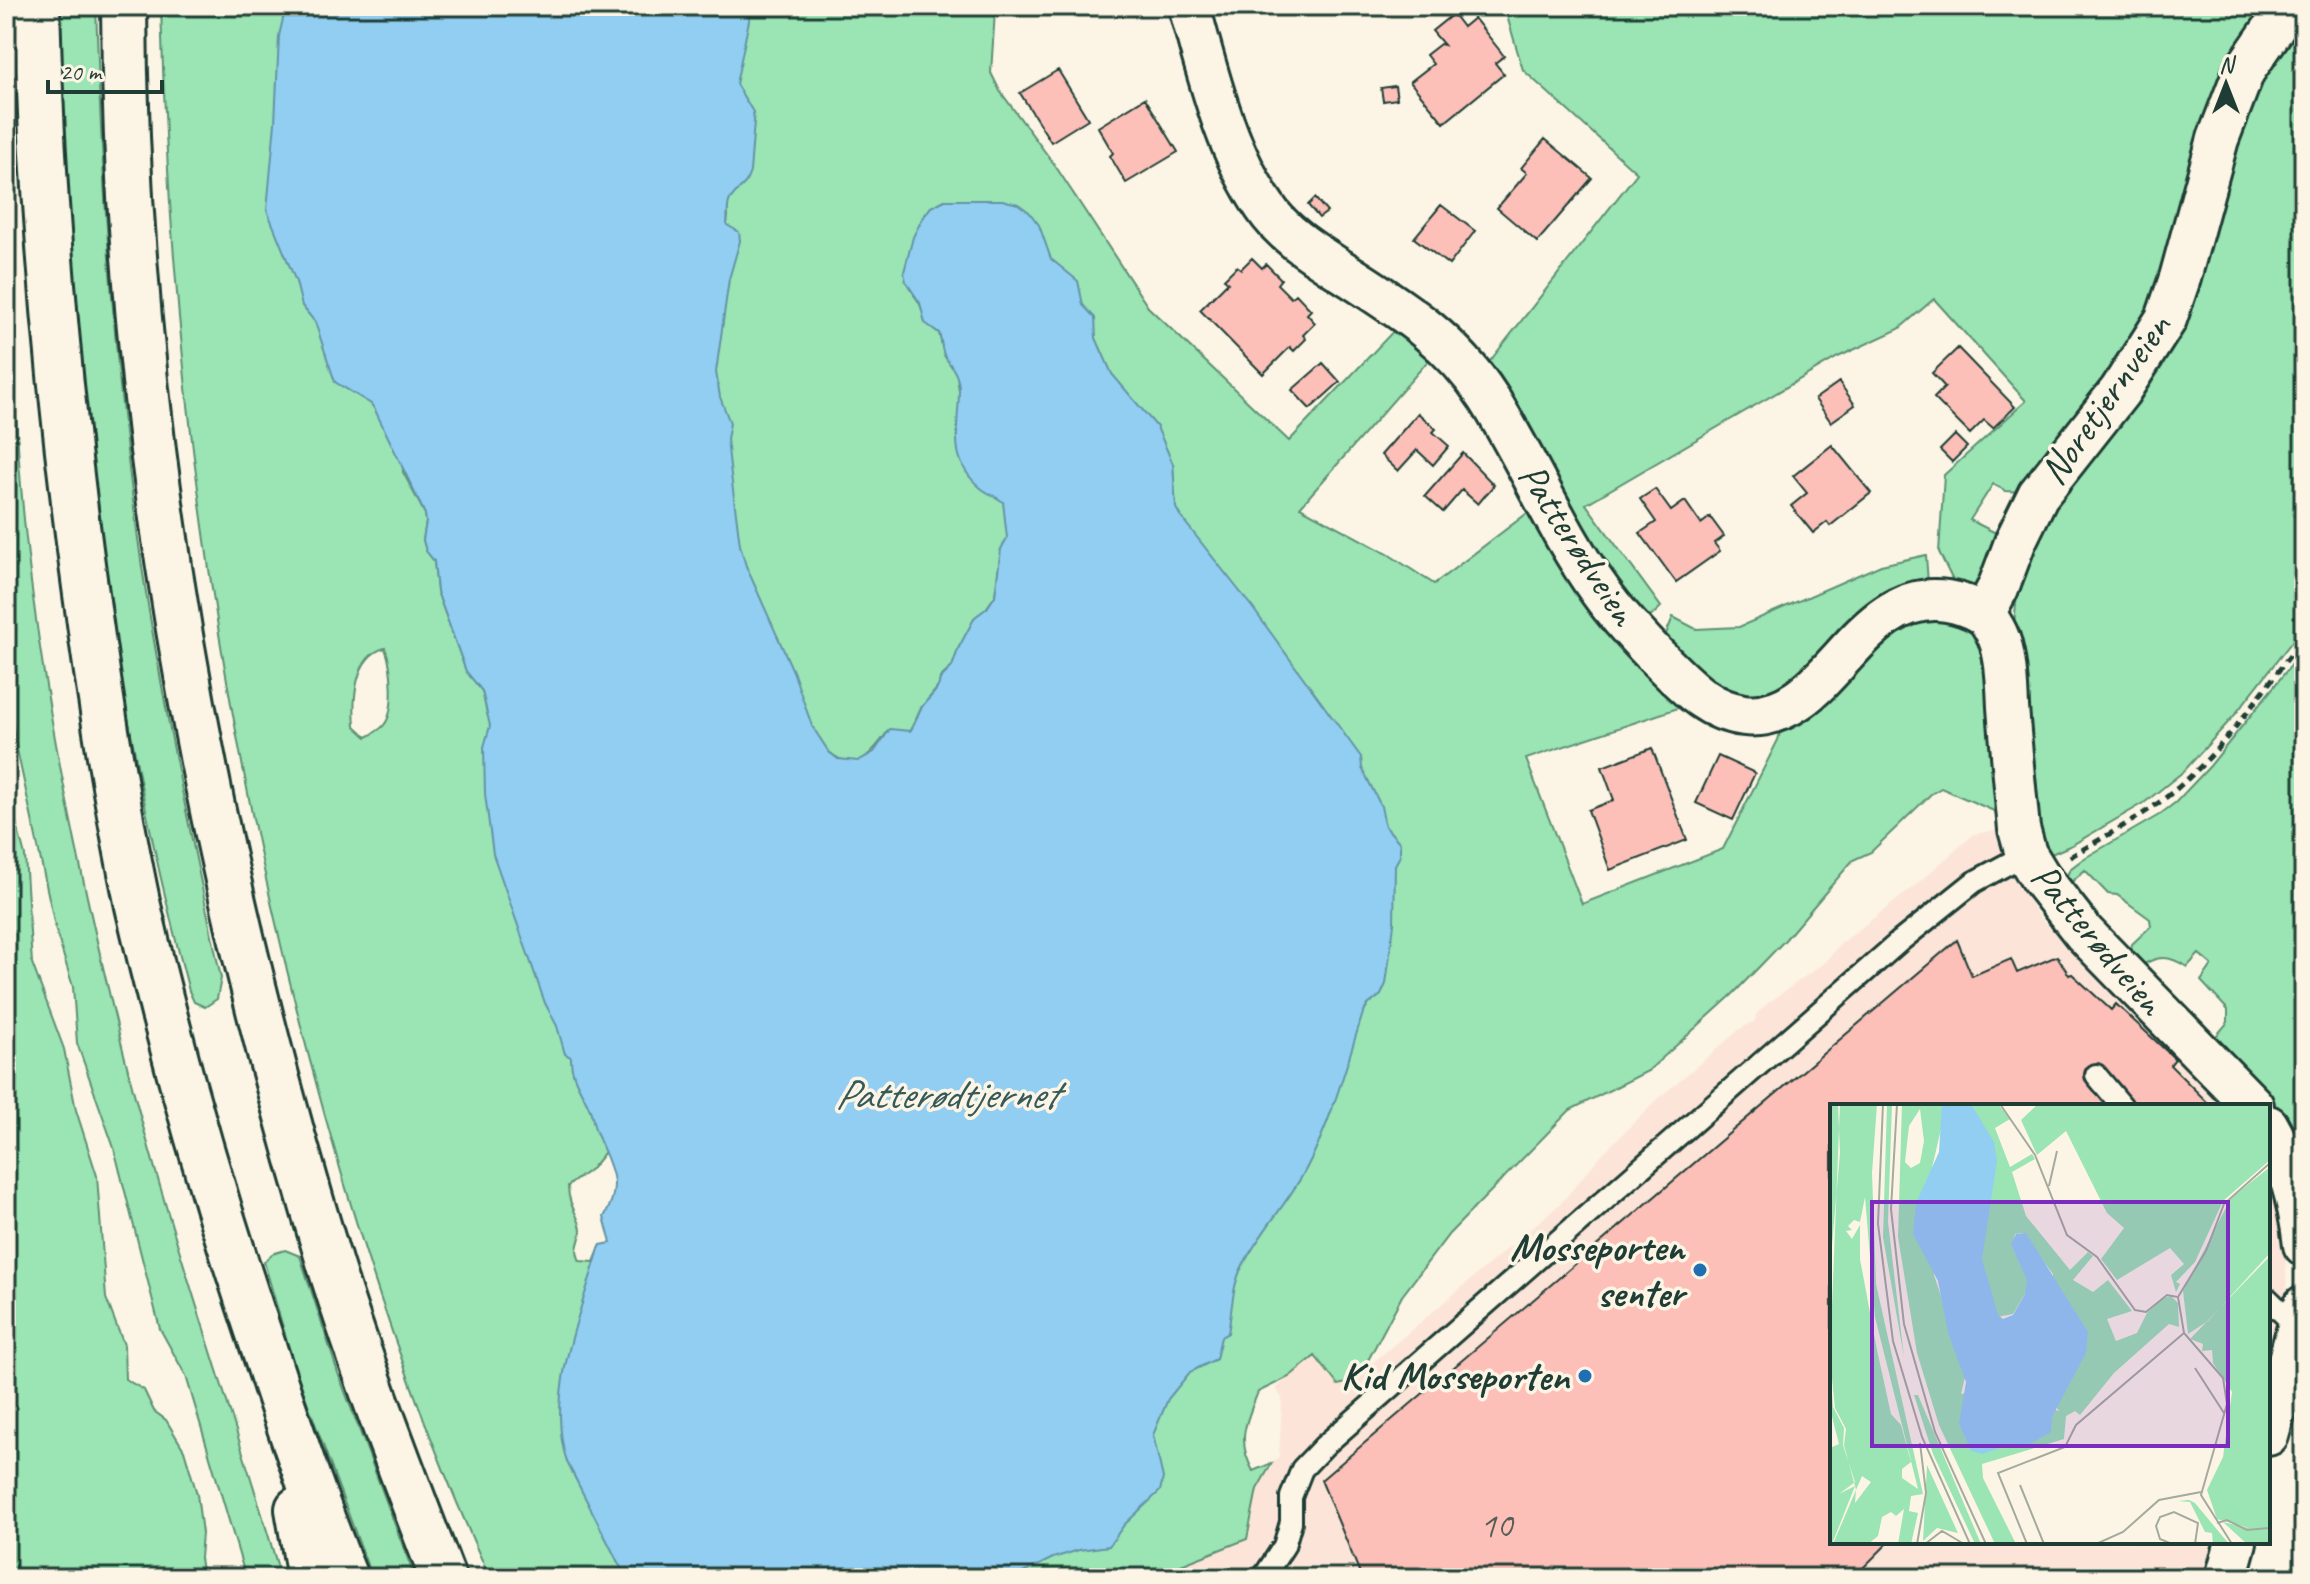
<svg xmlns="http://www.w3.org/2000/svg" width="2310" height="1584" viewBox="0 0 2310 1584" font-family="Caveat,sans-serif">
<style>
.built{fill:#fce5d8}
.green{fill:#9be4b3;stroke:#5d9074;stroke-width:2;fill-rule:evenodd}
.water{fill:#92cef2;stroke:#6494a6;stroke-width:2}
.building{fill:#fcc0b9;stroke:#1f3d34;stroke-width:2}
.lines{fill:none;stroke-linecap:round;stroke-linejoin:round}
.lane-casing{stroke:#1f3d34;stroke-width:26}
.street-casing{stroke:#1f3d34;stroke-width:46}
.highway-casing{stroke:#1f3d34;stroke-width:50}
.path{stroke:#1f3d34;stroke-width:5;stroke-dasharray:8 6;stroke-linecap:butt}
.lane{stroke:#fcf5e5;stroke-width:20}
.street{stroke:#fcf5e5;stroke-width:40}
.highway{stroke:#fcf5e5;stroke-width:44}
.poi-dot{fill:#1f6fb2;stroke:#fcf5e5;stroke-width:3}
.labels{text-anchor:middle;dominant-baseline:central;stroke-width:7;stroke-linejoin:round;paint-order:stroke}
.number-label{font-size:36px;fill:#565e55}
.street-label{font-size:40px;fill:#1f3d34;stroke:#fcf5e5}
.poi-label{font-size:40px;font-weight:bold;fill:#1f3d34;stroke:#fcf5e5;text-anchor:end}
.water-label{font-size:42px;font-style:italic;fill:#365a5a;stroke:#fcf5e5}
.inset-road{fill:none;stroke:#a4ab9e;stroke-width:2}
.view{fill:#7b2cbf;fill-opacity:0.15;stroke:#7b2cbf;stroke-width:4}
.inset-edge{fill:none;stroke:#1f3d34;stroke-width:4}
</style>
<rect width="100%" height="100%" fill="#fcf5e5"/>
<filter id="ink" filterUnits="userSpaceOnUse"><feTurbulence type="fractalNoise" baseFrequency=".0125" numOctaves="2"/><feDisplacementMap in="SourceGraphic" scale="16" xChannelSelector="R" yChannelSelector="G"/><feConvolveMatrix kernelMatrix="1 2 1 2 8 2 1 2 1" color-interpolation-filters="sRGB"/></filter>
<g filter="url(#ink)">
<path class="built" d="M1997,830L2013,877L2041,919L2232,1106H1832V1542H2218L2207,1578H1148L1247,1539L1257,1489L1272,1463L1279,1457L1282,1399L1276,1388L1315,1355L1338,1385L1351,1381L1561,1203L1601,1155L1659,1098L1740,1029L1755,1021L1756,1014L1768,1003L1825,962L1839,945L1912,888L1974,834Z
M2268,1169L2283,1212L2287,1290L2274,1333L2268,1341Z"/>
<path class="green" d="M58,6H96C102,194 115,381 142,567C163,705 192,841 221,978L217,999L205,1007L194,1002L189,991C133,783 99,569 79,355C75,311 70,267 67,223C63,151 61,78 58,6Z
M161,6H388L403,472L425,514L426,522L423,540L426,550L434,561L437,591L466,671L482,691L487,713L616,1086L605,1152L592,1168L568,1186C568,1207 580,1216 581,1230C581,1244 573,1245 580,1261L594,1262L601,1245L595,1515L626,1578H490C413,1410 356,1235 309,1057C218,713 170,362 161,6ZM385,648C392,665 396,711 384,725C380,730 372,734 367,737L355,726C353,700 354,656 385,648Z
M675,6H993L995,11L991,73L1000,91L1054,164L1148,307L1289,441L1399,325L1435,353L1300,507L1388,554L1434,584L1534,508L1687,705L1526,759L1582,904L1723,849L1778,740L1783,722L1871,642L1924,612L1970,627L1989,659L1999,779L1994,811L1941,788L1931,794L1871,852L1853,860L1785,940L1733,994L1648,1071L1570,1110L1449,1234L1402,1296L1364,1368L1351,1382L1338,1385L1315,1356L1289,1377L1258,1392C1246,1422 1236,1440 1253,1471L1272,1463L1257,1489L1247,1539L1148,1578H648L1190,1372L1216,1359L1173,464L945,200L931,207L922,219L914,295C927,310 919,318 939,333L944,355L952,363L957,375L959,391L1037,470L1006,544L1001,549L995,596L959,647L952,667L940,678L939,686L921,708L910,731H888C872,754 856,775 829,752L682,600L728,216L727,202Z
M1504,6H2268L2205,124L2186,179L2160,281L2148,309L2100,387L2021,492L2006,491L1993,484L1970,520L2000,535L1981,579L1973,586L1955,585L1939,552L1944,475L2026,401L1934,299L1899,329L1838,357L1586,504L1661,607L1644,623L1635,614L1483,370L1637,173L1523,70Z
M2304,17V626L2233,717L2184,771L2144,803L2072,845L2049,855L2036,838L2014,624L2017,594L2032,545L2216,200L2266,68Z
M6,241C12,337 15,434 25,529C43,705 81,880 123,1050C167,1228 230,1402 281,1578H246L186,1376L160,1329L114,1148L77,1043L73,987L56,931L16,745L6,684Z
M1926,555L1928,583L1780,694L1725,698L1663,641L1673,617L1696,629L1739,627L1881,565Z
M2304,649V1179L2211,1042L2228,1022V1010L2201,981L2212,965L2199,954L2187,967C2169,955 2158,955 2139,967L2126,956L2131,945L2151,926L2150,919L2117,895L2108,894L2085,870L2066,887L2063,884L2070,869L2083,859L2159,815L2176,802L2210,766Z
M6,784L25,856L32,963L64,1049L76,1110L97,1176L106,1298L124,1345L125,1379L144,1390L154,1411L166,1420L184,1450L197,1494L202,1533L200,1558L203,1578H6Z
M285,1250L300,1256L338,1373L415,1578H372L295,1369L264,1262L272,1254Z"/>
<path class="water" d="M286,6H752L736,84L753,112L754,121L750,172L746,182C727,202 728,196 727,225L739,232L740,241L729,279L716,372L720,397L730,423L727,439L730,467L740,545L746,566L793,671L812,726L829,752L838,759L858,761L874,752L890,729L910,731C916,724 917,714 922,707C929,696 939,692 940,679L952,667L959,647L975,617L987,608L995,596L1001,549L1007,538L1003,502C997,497 989,494 982,489C946,460 959,428 959,390C959,376 953,368 945,357C941,350 942,340 939,333L925,323L920,303L906,282L904,272L913,237L922,219L931,207L945,200H1002L1018,204L1029,212L1039,225L1051,259L1078,281L1083,305L1095,318L1096,338L1112,374L1157,427L1173,464L1176,508L1181,517L1252,607L1361,757L1362,768L1381,806L1385,826L1400,843V856L1395,865L1394,924L1386,984L1381,995L1368,1005L1363,1013C1346,1066 1332,1120 1306,1169C1288,1203 1260,1232 1242,1267C1232,1286 1232,1311 1228,1333L1221,1337L1216,1359L1190,1372L1168,1399L1153,1435L1163,1478L1160,1491L1124,1525L1109,1546L1079,1550L1053,1558L1013,1578H951L915,1571L882,1578H626L567,1462C545,1395 580,1314 599,1249L601,1245L611,1243L604,1217C624,1183 610,1167 597,1134C593,1126 593,1117 590,1110C583,1091 570,1078 571,1057L565,1054L557,1026L545,1003L493,854L485,794L484,747L490,726L482,691L466,671L437,591L434,561L426,551L423,540L426,522L425,514L375,410L371,404L335,382L315,322L302,306L296,282L267,210L275,123L279,36Z"/>
<path class="building" d="M1453,14L1463,27L1474,18L1504,56L1495,63L1504,74L1444,123L1410,82L1433,64L1426,55L1440,44L1444,45L1432,31Z
M1058,70L1088,119L1051,142L1020,93Z
M1395,86L1397,99L1383,101L1381,88Z
M1145,98L1178,152L1126,183L1110,156L1113,153L1098,127Z
M1545,139L1592,178L1537,242L1497,208L1527,173L1521,168Z
M1315,198L1327,212L1319,218L1308,205Z
M1441,205L1475,231L1449,265L1414,238Z
M1252,258L1262,268L1266,264L1281,279L1277,284L1291,298L1296,294L1311,310L1307,314L1315,323L1303,335L1306,339L1294,351L1290,347L1263,374L1200,310L1228,282L1224,279L1237,266L1241,269Z
M1958,348L2015,407L1993,428L1984,420L1970,434L1934,398L1945,387L1932,373Z
M1323,363L1340,382L1310,409L1292,390Z
M1839,382L1855,405L1831,422L1815,399Z
M1418,413L1436,429L1433,432L1449,446L1433,465L1417,450L1398,471L1381,455Z
M1955,435L1967,447L1952,462L1940,450Z
M1832,445L1871,493L1830,526L1827,522L1813,533L1791,506L1807,493L1793,476Z
M1463,453L1494,485L1478,504L1462,490L1443,512L1425,496Z
M1655,489L1671,511L1685,501L1701,524L1710,517L1724,536L1714,543L1720,551L1676,582L1640,533L1656,522L1640,499Z
M1652,748L1687,840L1610,870L1588,810L1614,800L1602,767Z
M1718,756L1755,773L1733,820L1696,803Z
M1957,940L1972,976L2011,959L2017,973L2057,956L2069,975L2072,974L2111,1010L2116,1004L2175,1059L2170,1065L2211,1106H1832V1542H1889L1853,1578H1362L1321,1480Z"/>
<g class="lines">
<defs>
<path id="lane" d="M2096,1075L2122,1106
M2268,1299L2299,1329
M1263,1578L1284,1546L1291,1522V1497L1302,1469L1324,1446L1899,942L1974,882L2026,854"/>
<path id="street" d="M1189,6C1208,74 1225,149 1265,207C1285,237 1319,256 1348,275C1404,311 1452,341 1488,397C1528,460 1556,530 1600,591C1619,618 1643,643 1666,666C1689,689 1711,711 1744,715C1830,724 1855,587 1947,601C1959,603 1971,607 1981,613C1991,619 2000,638 2002,649C2007,668 2007,688 2008,707C2011,747 2015,788 2019,829L2026,854L2040,877L2084,933L2253,1106
M1984,614L1998,588L2016,540L2038,495L2120,391L2166,319L2180,278L2218,139L2244,71L2289,6
M2268,1126C2289,1162 2299,1204 2304,1245
M2268,1435L2304,1306
M2226,1578L2236,1542"/>
<path id="highway" d="M37,6C42,203 59,399 86,594C100,698 116,803 138,906C172,1056 215,1204 264,1349C289,1426 315,1503 345,1578
M124,6C126,433 206,858 330,1265C363,1371 403,1475 443,1578
M298,1509L310,1578"/>
</defs>
<use href="#lane" class="lane-casing"/>
<use href="#street" class="street-casing"/>
<use href="#highway" class="highway-casing"/>
<path class="path" d="M2070,857C2103,837 2139,819 2169,795C2223,752 2262,691 2304,637"/>
<use href="#lane" class="lane"/>
<use href="#street" class="street"/>
<use href="#highway" class="highway"/>
</g>
</g>
<g class="poi-dot">
<circle cx="1700" cy="1270" r="8"/>
<circle cx="1585" cy="1376" r="8"/>
</g>
<g class="labels">
<g class="number-label">
<text x="1496" y="1525">10</text>
</g>
<g class="street-label">
<text transform="translate(2105 399) rotate(-55)">Noretjernveien</text>
<text transform="translate(1578 544) rotate(57)">Patterødveien</text>
<text transform="translate(2098 939) rotate(50)">Patterødveien</text>
</g>
<g class="poi-label">
<text x="1684" y="1247">Mosseporten<tspan x="1684" dy="46">senter</tspan></text>
<text x="1569" y="1376">Kid Mosseporten</text>
</g>
<g class="water-label">
<text x="946" y="1094">Patterødtjernet</text>
</g>
</g>
<g transform="translate(1830 1104)">
<rect width="440" height="440" fill="#fcf5e5"/>
<path d="M0,0H8L10,49L0,164ZM10,0H47L42,69L46,180L93,390L81,392L79,407L88,409L81,440H68L74,405L66,412L61,408L52,413L48,432L38,440H3L26,386L25,399L41,378L32,372L26,386L14,341L16,325L5,304L0,254ZM35,93L45,213L88,385L72,374V365L81,358L71,321L61,310L47,246L30,155V121L22,135L16,127L22,126L18,122L24,116L30,118ZM57,0H62L58,118L74,253L53,133ZM72,0H168L180,15L165,24L180,63L202,50L205,55L182,68L196,112L240,166L258,148L263,152L243,176L263,188L278,176L302,207L277,215L286,237L307,229L317,209L333,194L341,192L348,199L349,223L339,220L284,269L250,311L245,307L236,312L234,335L152,360L153,374L186,440H165L109,321L87,249L68,133ZM116,3H136L165,46V60L156,66L155,86L145,101L155,128L146,146L143,186L167,213L183,210L203,176L200,164L190,158L182,141L185,130L192,129L193,139H200L223,170L222,184L247,240L235,273L218,291L229,307L205,300L197,312L180,317L158,339L139,342L134,331L142,312L136,289L131,290L137,265L128,218L114,201L104,171L106,155L94,135L104,88L99,77ZM90,5L94,37L90,59L81,64L75,58L79,22ZM208,0H440V56L393,97L365,158L346,178L350,180L346,188L341,171L354,160L340,144L287,176L271,155L294,124L277,109L236,27L207,51L191,16ZM440,63V149L378,217L358,230L353,187L401,94ZM440,152V440H417L393,418L423,425L387,415L377,386L393,353L402,288L383,259L382,246L372,247L373,240L360,235ZM0,261L3,303L14,324L13,341L25,378L9,390L25,382L2,440L0,344L9,340L0,305ZM84,291H88L151,440H145L103,350ZM97,361L128,429L107,424L93,437ZM359,396L365,399L399,440H383L382,429L375,428L360,398L348,397Z" fill="#9be4b3" fill-rule="evenodd"/>
<path d="M112,0H141L164,38L167,57L152,155L168,211L173,215L183,211L195,190L197,176L181,140L186,130L196,129L258,228L256,249L222,313L221,328L198,341L183,340L152,350L141,347L129,320L136,278L118,229L108,177L83,130L86,99L109,48Z" fill="#92cef2"/>
<path class="inset-road" d="M53,0L48,120L63,237L92,333L140,440M67,0L61,105L74,220L105,328L156,440M170,0L205,51L237,131L267,153L305,206L316,208L337,191L348,193L354,229L393,274L397,300L371,391L402,440M219,82L227,47M348,193L376,147L394,100L440,59M365,264L394,309M190,381L214,440M387,419L397,416L417,426L439,424M87,440L96,389L90,339M95,440L112,427L134,440M197,440L168,369L235,343L246,321L354,229M266,440L293,428L329,396L371,388M342,440L330,435L326,422L330,413L344,408L368,419L365,440"/>
<path class="view" d="M42,98H398V342H42Z"/>
<rect width="440" height="440" class="inset-edge"/>
</g>
<rect width="2310" height="1584" fill="none" stroke="#fcf5e5" stroke-width="32"/>
<rect x="16" y="16" width="2278" height="1552" fill="none" stroke="#1f3d34" stroke-width="3" filter="url(#ink)"/>
<g transform="translate(2226 84)" stroke="#fcf5e5" stroke-width="6" paint-order="stroke">
<path d="M0-6L14 30L0 20L-14 30Z" fill="#1f3d34"/>
<text y="-12" font-size="22" font-weight="bold" text-anchor="middle" fill="#1f3d34">N</text>
</g>
<path d="M48 80v12h114v-12" fill="none" stroke="#1f3d34" stroke-width="4"/>
<text x="60" y="80" font-size="24" fill="#1f3d34" stroke="#fcf5e5" stroke-width="6" paint-order="stroke">20 m</text>
</svg>
